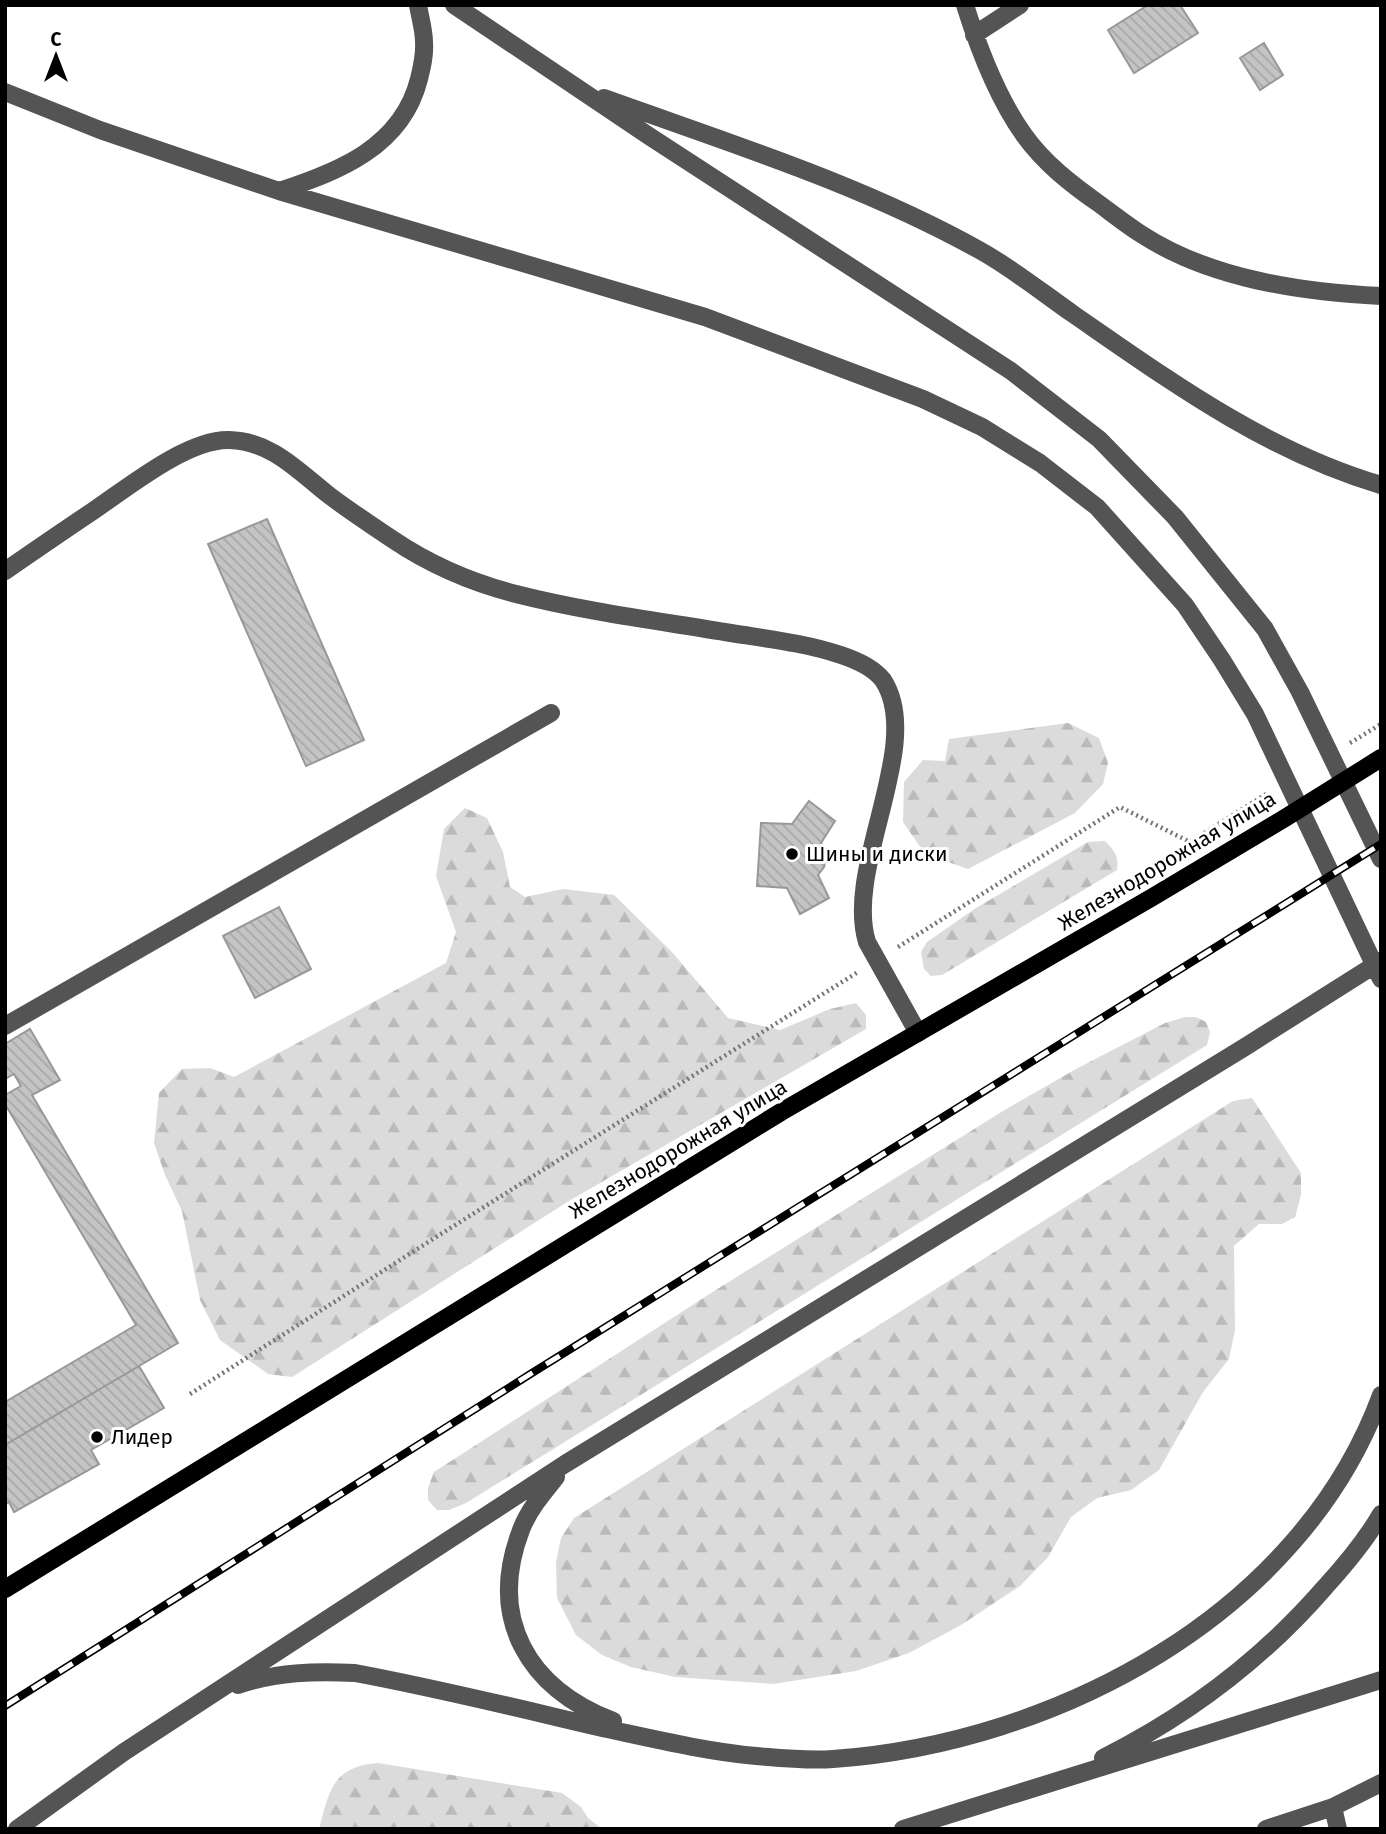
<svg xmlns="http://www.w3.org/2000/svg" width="1386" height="1834" viewBox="0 0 1386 1834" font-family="'Fira Sans',sans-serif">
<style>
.forest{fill:url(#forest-firs)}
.building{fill:url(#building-back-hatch);stroke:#989898;stroke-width:2}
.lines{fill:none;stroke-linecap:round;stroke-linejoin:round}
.path{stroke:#767676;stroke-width:4.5;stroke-dasharray:2 3.5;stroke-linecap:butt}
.minor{stroke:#545454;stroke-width:18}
.major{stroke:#000;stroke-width:18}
.rail-casing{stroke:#000;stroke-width:8}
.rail{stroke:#fff;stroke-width:5;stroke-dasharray:16;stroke-linecap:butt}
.poi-dot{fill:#000;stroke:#fff;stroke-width:2.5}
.labels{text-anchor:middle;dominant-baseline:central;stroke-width:6;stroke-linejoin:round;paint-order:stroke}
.poi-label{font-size:21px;fill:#000;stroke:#fff;text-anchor:start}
.street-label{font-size:21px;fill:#000;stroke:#fff}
</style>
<defs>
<pattern id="forest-firs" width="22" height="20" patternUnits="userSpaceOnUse" patternTransform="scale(1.75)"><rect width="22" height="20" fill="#dbdbdb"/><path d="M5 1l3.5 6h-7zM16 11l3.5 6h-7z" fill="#bababa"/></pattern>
<pattern id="building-back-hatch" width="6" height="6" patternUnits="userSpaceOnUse" patternTransform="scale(1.75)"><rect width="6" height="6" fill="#c4c4c4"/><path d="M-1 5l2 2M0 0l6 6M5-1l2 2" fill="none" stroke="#a7a7a7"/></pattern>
</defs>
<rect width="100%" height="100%" fill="#fff"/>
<path class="forest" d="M1068,723L1099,738L1108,763L1103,784L1075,813L968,869L925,854L903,822L904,782L923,760L945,761L949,739Z
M465,808L487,818L503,852L510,887L525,897L563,889L614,895L672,952L728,1018L780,1030L830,1009L856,1003L866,1015V1029L569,1201L292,1377L268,1374L220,1340L200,1300L182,1211L165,1175L154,1143L159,1093L182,1069L210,1068L234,1077L446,963L456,932L436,876L444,829Z
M1105,841C1115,851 1119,857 1117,870L942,975L931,976L924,969L921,952L927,942L976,908L1088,842Z
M1185,1017H1196L1206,1022L1210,1032L1207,1045L466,1503L449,1510H437L428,1500V1488L434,1472L711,1293L1003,1111L1076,1069L1165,1023Z
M1252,1098L1301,1173V1195L1295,1217L1282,1224H1259L1234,1246L1235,1330L1229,1359L1203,1392L1159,1470L1131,1490L1097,1498L1071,1517L1048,1557L1020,1586L961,1625L909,1653L856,1671L773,1684L675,1677L631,1667L602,1655L576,1635L557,1598L556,1562L561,1538L574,1518L1233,1101Z
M378,1763L562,1793L581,1807L588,1818L602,1829H319C329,1791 333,1766 378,1763Z"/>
<path class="building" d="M1148,5H1180L1198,33L1134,73L1108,30Z
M1264,43L1283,75L1260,90L1240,58Z
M267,519L364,740L306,766L208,544Z
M809,801L835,821L821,843L826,850V859L824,867L818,875L829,898L800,914L787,888L757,886L761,823L792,824Z
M279,907L311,969L255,998L223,936Z
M30,1029L60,1080L32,1095L178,1343L5,1445V1402L136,1325L5,1104V1095L21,1086L14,1074L5,1079V1044Z
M139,1366L164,1408L91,1450L99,1464L14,1512L9,1502L5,1504V1445Z"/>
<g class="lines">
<path class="path" d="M1350,743L1381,724
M898,947L1120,807L1190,842L1268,793
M190,1394L433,1239L858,972"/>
<path class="minor" d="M454,5L649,136L1011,371L1099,439L1175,517L1265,629L1300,692L1381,859
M965,5C979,50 997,97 1024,135C1044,163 1071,184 1098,203C1113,214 1127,225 1141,234C1210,279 1301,292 1381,296
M974,35L1020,5
M5,92L100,130L279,191L705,317L923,399L982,427L1040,463L1097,507L1185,605L1222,660L1255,714L1381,979
M604,98C732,144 863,185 981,251C1013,269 1043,293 1073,314C1170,381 1266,451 1381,485
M279,191C338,172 402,147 419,79C422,67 425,55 424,42C424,30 420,17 418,5
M5,571C34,551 63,531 93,511C127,488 187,439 229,440C272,441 299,472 330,496C350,511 371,525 392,539C429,564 473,583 516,594C587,612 659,621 731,633C768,639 805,643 841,655C856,660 873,667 883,680C925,744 844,867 867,942L918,1033
M5,1026L551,713
M556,1477C543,1493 528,1511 521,1530C487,1619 528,1688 613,1721
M238,1685C277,1672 315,1671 355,1673C436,1688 517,1708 598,1727C650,1738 703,1751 756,1756C780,1758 808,1761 833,1759C1056,1743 1300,1615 1381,1395
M1103,1758C1189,1715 1263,1659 1326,1586C1346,1564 1366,1540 1381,1514
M1333,1807L1338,1829
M17,1829L124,1752L565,1464L1245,1047L1381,961
M903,1829L1381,1680
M1266,1829L1333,1807L1381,1783"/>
<path class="major" d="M5,1589L781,1112L1151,898L1285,818L1381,758"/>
<defs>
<path id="rail" d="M5,1706L532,1373L1381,844"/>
</defs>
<use href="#rail" class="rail-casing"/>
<use href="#rail" class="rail"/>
</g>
<g class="poi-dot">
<circle cx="792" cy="854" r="7"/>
<circle cx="97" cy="1437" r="7"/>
</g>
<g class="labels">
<g class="poi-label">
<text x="806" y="854">Шины и диски</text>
<text x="111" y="1437">Лидер</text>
</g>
<g class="street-label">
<text transform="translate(1167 861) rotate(-31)">Железнодорожная улица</text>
<text transform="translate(678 1149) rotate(-31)">Железнодорожная улица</text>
</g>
</g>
<rect width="1386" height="1834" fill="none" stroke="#000000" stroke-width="14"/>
<g transform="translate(56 56)" stroke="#ffffff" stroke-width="5" paint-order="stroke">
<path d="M0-5L12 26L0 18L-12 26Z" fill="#000000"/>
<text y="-10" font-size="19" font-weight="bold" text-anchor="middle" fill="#000000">С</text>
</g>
</svg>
